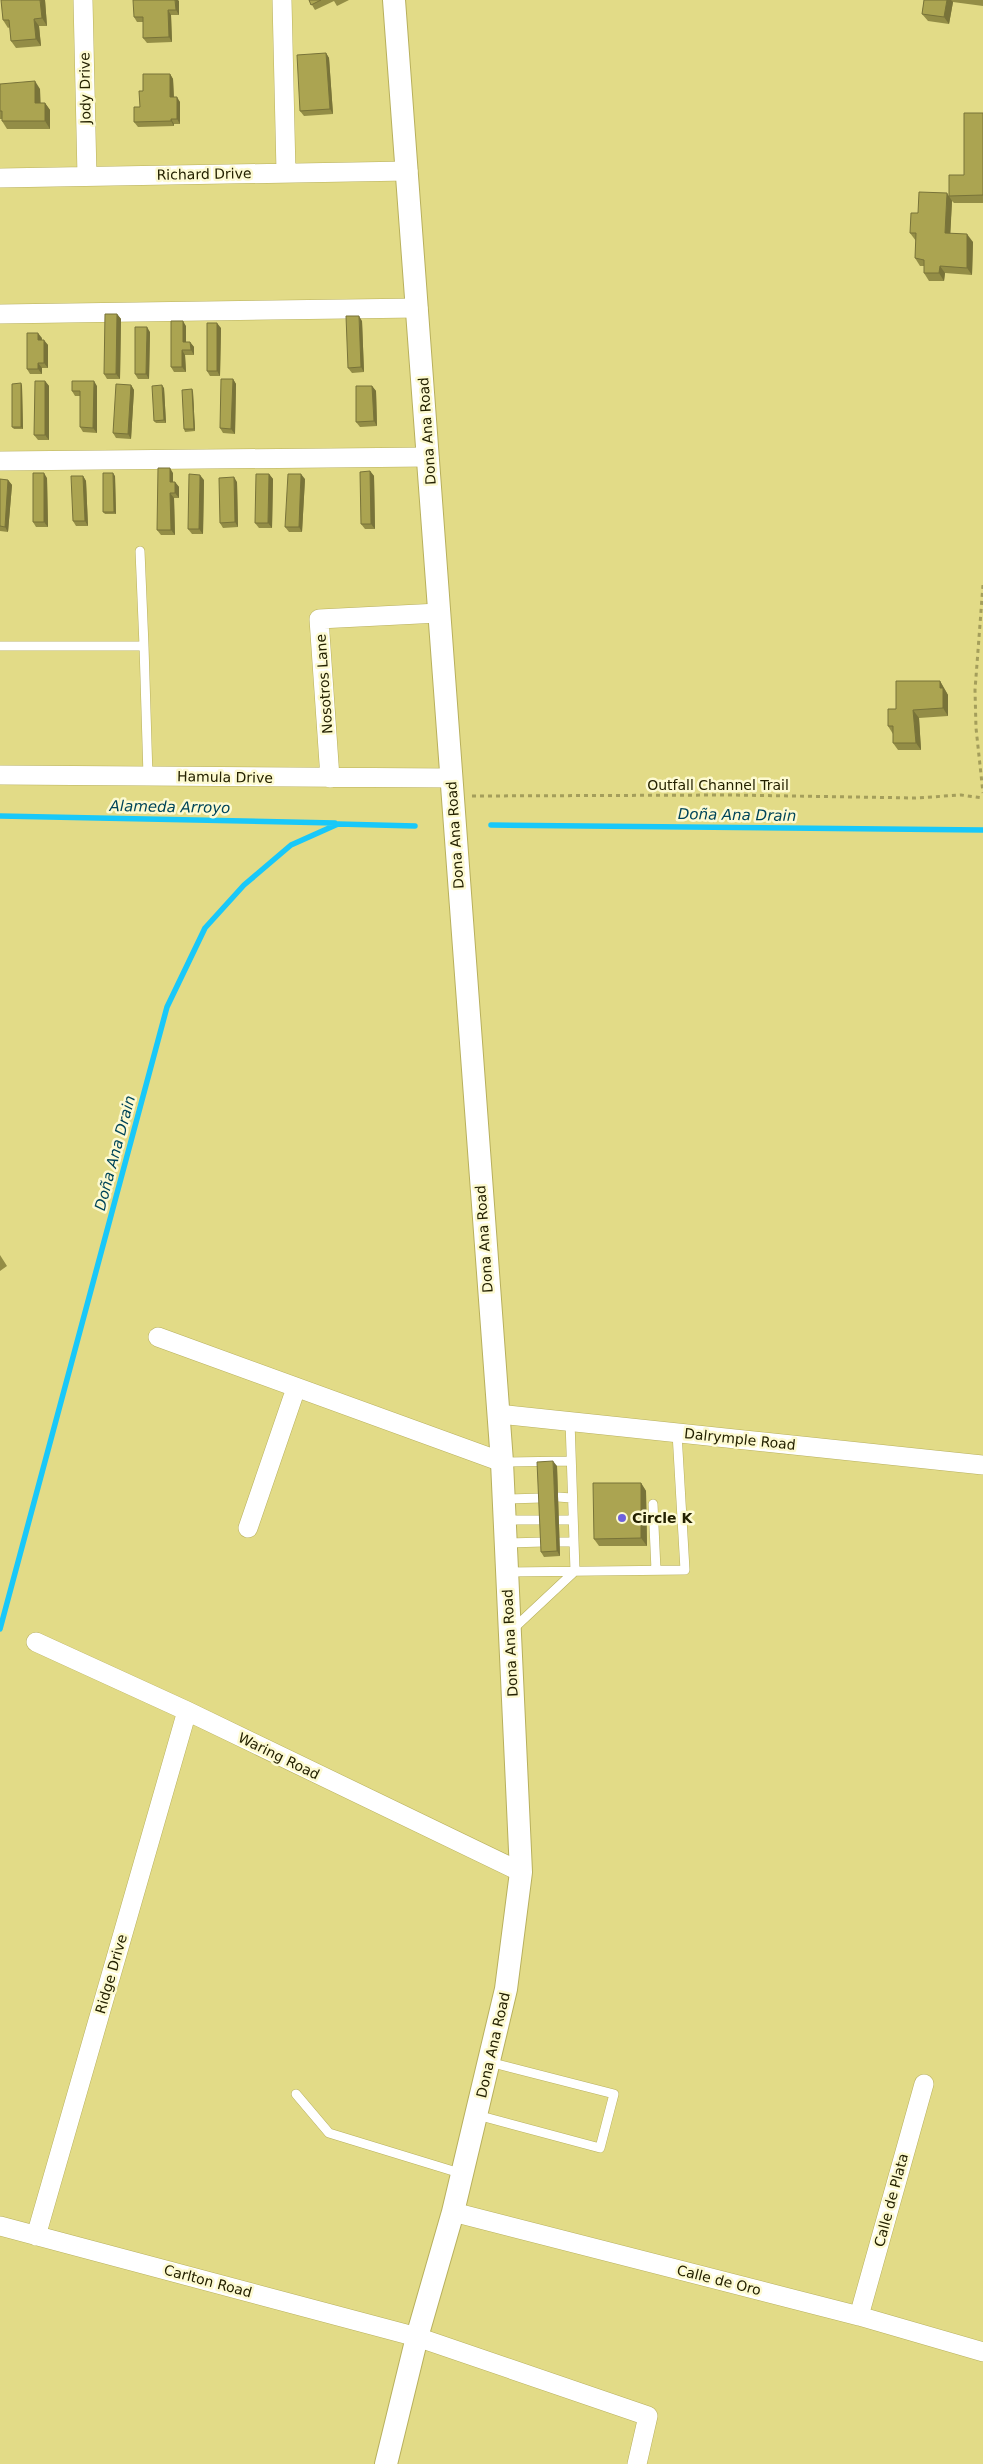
<svg xmlns="http://www.w3.org/2000/svg" width="983" height="2464" viewBox="0 0 983 2464" font-family="'DejaVu Sans',sans-serif">
<style>
.lines{fill:none;stroke-linecap:round;stroke-linejoin:round}
.stream{stroke:#19c8f9;stroke-width:5.5}
.service-casing{stroke:#b8b05d;stroke-width:10}
.minor-casing{stroke:#b8b05d;stroke-width:20}
.tertiary-casing{stroke:#b8b05d;stroke-width:24}
.path{stroke:#a49e5b;stroke-width:3;stroke-dasharray:4 4;stroke-linecap:butt}
.service{stroke:#fff;stroke-width:9}
.minor{stroke:#fff;stroke-width:19}
.tertiary{stroke:#fff;stroke-width:22}
.wall{fill:#938d46}
.shaded-wall{fill:#787339}
.building{fill:#aba451;stroke:#787339}
.poi-dot{fill:#6f62dc;stroke:#fdfad1;stroke-width:2}
.labels{text-anchor:middle;dominant-baseline:central;stroke-width:5;stroke-linejoin:round;paint-order:stroke}
.street-label{font-size:14px;fill:#242100;stroke:#fdfad1}
.poi-label{font-size:14px;font-weight:bold;fill:#242100;stroke:#fdfad1;text-anchor:start}
.water-label{font-size:15px;font-style:italic;fill:#004559;stroke:#fdfad1}
</style>
<rect width="100%" height="100%" fill="#e2db87"/>
<g class="lines">
<path class="stream" d="M0,816L335,823
M491,825L983,830
M0,1629L167,1007L205,928L244,885L291,845L338,824L415,826"/>
<defs>
<path id="service" d="M140,551L144,646
M0,646H144L148,776
M502,1462L570,1461
M558,1497L571,1498
M505,1499L542,1498
M653,1504L656,1570
M505,1520H543
M559,1520H572
M560,1542H573
M506,1543L544,1542
M507,1572L685,1570L677,1433
M513,1629L575,1571L570,1421
M296,2094L329,2133L463,2174
M477,2115L600,2148L614,2094L489,2062"/>
<path id="minor" d="M83,0L87,176
M282,0L286,172
M0,178L408,171
M0,314L418,308
M0,461L429,457
M0,775L450,778
M330,778L319,619L439,613
M158,1337L502,1462
M498,1414L983,1465
M248,1528L296,1388
M36,1642L187,1711L521,1872
M453,2212L859,2316L983,2352
M0,2226L417,2337L648,2416L637,2464
M36,2236L187,1711
M859,2316L924,2084"/>
<path id="tertiary" d="M386,2464L417,2337L453,2212L506,1989L521,1872L502,1462L394,0"/>
</defs>
<use href="#service" class="service-casing"/>
<use href="#minor" class="minor-casing"/>
<use href="#tertiary" class="tertiary-casing"/>
<path class="path" d="M983,585L975,690L976,728L983,793
M472,796L731,795L915,798L961,795L983,798"/>
<use href="#service" class="service"/>
<use href="#minor" class="minor"/>
<use href="#tertiary" class="tertiary"/>
</g>
<path class="wall" d="M45,0L47,26H39L41,46L16,48L11,41L10,27L8,28L3,20Z
M309,0H349L337,6L334,1L315,10Z
M924,0H983V6L953,2L949,24L928,21L922,14Z
M179,1V15H171L172,42L147,43L143,38V22H137L134,17Z
M326,53L329,58L333,114L304,116L300,111Z
M170,74L173,79L174,97L180,102V124H174V126L138,127L134,122L140,107L143,91Z
M0,84L40,89V103H45L50,110V129H7L2,121V119H0Z
M983,113V203H954L952,201L950,234L973,242L972,275L945,273L944,281H929L924,273V266H920L915,258L916,241L910,233L918,213L949,196L964,175Z
M117,314L121,319L120,379H107L104,374Z
M362,321L364,372L352,373L348,368Z
M186,326V342H190L194,347V355H185L186,372H174L171,367Z
M221,328L220,376H210L207,371Z
M150,332L149,379H138L135,374Z
M42,338V340L48,345V368H42V374H30L27,369Z
M233,379L236,384L235,434L223,433L220,428Z
M45,381L49,386V440H38L34,435Z
M21,383L22,386L23,429H14L12,427Z
M131,385L134,390L131,439L116,438L113,433Z
M97,386V433L83,432L80,427V396H75L72,391Z
M372,386L376,391L377,426L360,427L356,422Z
M164,388L166,423H156L154,421Z
M192,389L193,392L195,431L185,432L184,429Z
M370,471L374,476L375,529H365L361,524Z
M173,473V482H175L179,487V498H174L175,535H161L157,530Z
M269,474L273,479L272,528H259L255,523Z
M83,476L86,481L88,526H76L73,521Z
M115,476L116,514H105L103,512Z
M47,478L48,527H36L33,522Z
M0,479L8,480L12,485L8,532L0,531Z
M305,479L302,532H289L285,527Z
M204,480L203,534H192L188,529Z
M237,482L238,527L223,528L220,523Z
M940,681L948,695V716L919,718L921,750H898L893,743V734L888,726L896,709Z
M0,1255L7,1266L0,1271Z
M557,1466L560,1556L544,1557L541,1552Z
M641,1483L646,1491L647,1546H599L594,1539Z"/>
<path class="shaded-wall" d="M40,0H45L47,26L42,18Z
M175,0H178L179,1V15L176,10Z
M947,0H951L953,2L949,24L944,17Z
M168,10L171,15L172,42L169,37Z
M34,19L39,26L41,46L36,39Z
M326,53L329,58L333,114L330,109Z
M170,74L173,79L174,102L170,97Z
M35,81L40,89L41,110L35,103Z
M177,97L180,102V124L177,119Z
M45,103L50,110V129L45,121Z
M171,119L174,124V126L171,121Z
M947,193L952,201L950,241L945,233Z
M967,234L973,242L972,275L967,268Z
M940,266L945,273L944,281L939,273Z
M117,314L121,319L120,379L116,374Z
M359,316L362,321L364,372L361,367Z
M183,321L186,326V347L183,342Z
M217,323L221,328L220,376L217,371Z
M147,327L150,332L149,379L146,374Z
M38,333L42,338L41,345L38,340Z
M44,340L48,345V368L44,363Z
M190,342L194,347V355L191,350Z
M182,350L185,355L186,372L182,367Z
M38,363L42,368V374L38,369Z
M233,379L236,384L235,434L231,429Z
M45,381L49,386V440L45,435Z
M94,381L97,386V433L93,428Z
M21,383L22,386L23,429L21,427Z
M131,385L134,390L131,439L128,434Z
M162,385L164,388L166,423L164,420Z
M372,386L376,391L377,426L374,421Z
M192,389L193,392L195,431L194,429Z
M170,468L173,473V487L170,482Z
M370,471L374,476L375,529L371,524Z
M44,473L47,478L48,527L44,522Z
M113,473L115,476L116,514L114,512Z
M269,474L273,479L272,528L268,523Z
M301,474L305,479L302,532L299,527Z
M200,475L204,480L203,534L199,529Z
M83,476L86,481L88,526L85,521Z
M234,477L237,482L238,527L235,522Z
M8,480L12,485L8,532L5,527Z
M175,482L179,487V498L175,493Z
M170,493L174,498L175,535L171,530Z
M940,681L948,695V716L943,708L940,688Z
M913,710L919,718L921,750L916,743Z
M553,1461L557,1466L560,1556L557,1551Z
M641,1483L646,1491L647,1546L641,1538Z"/>
<path class="building" d="M1,0H40L42,18L34,19L36,39L11,41L9,20H3Z
M133,0H175L176,10H168L169,37L143,38V17H134Z
M309,0H321L311,5Z
M924,0H947L944,17L922,14Z
M326,53L330,109L300,111L297,55Z
M143,74H170V97H177V119H171V121L134,122V107H140L139,91H143Z
M35,81V103H45V121H2V111H0V84Z
M964,113H983V195L949,196V175H964Z
M919,192L947,193L945,233L967,234V268L940,266L939,273H924V260L915,258L916,233H910L911,213H918Z
M105,314H117L116,374H104Z
M346,316H359L361,367L348,368Z
M171,321H183V342H190L191,350H182V367H171Z
M207,323H217V371H207Z
M135,327H147L146,374H135Z
M27,333H38V340H44V363H38V369H27Z
M221,379H233L231,429L220,428Z
M35,381H45V435H34Z
M72,381H94L93,428L80,427V391H72Z
M21,383V427H12V384Z
M116,384L131,385L128,434L113,433Z
M162,385L164,420L154,421L152,386Z
M356,386H372L374,421L356,422Z
M192,389L194,429H184L182,390Z
M158,468H170V482H175V493H170L171,530H157Z
M370,471L371,524H361L360,472Z
M33,473H44V522H33Z
M103,473H113L114,512H103Z
M189,474L200,475L199,529H188Z
M256,474H269L268,523H255Z
M288,474H301L299,527H285Z
M71,476H83L85,521H73Z
M234,477L235,522L220,523L219,478Z
M0,479L8,480L5,527L0,526Z
M896,681H940V688H943V708L913,710L916,743H893V726H888V709H896Z
M553,1461L557,1551L541,1552L537,1462Z
M593,1483H641V1538L594,1539Z"/>
<circle class="poi-dot" cx="622" cy="1518" r="5"/>
<g class="labels">
<g class="street-label">
<text transform="translate(85 88) rotate(-91)">Jody Drive</text>
<text transform="translate(204 174) rotate(-1)">Richard Drive</text>
<text transform="translate(427 431) rotate(-94)">Dona Ana Road</text>
<text transform="translate(324 684) rotate(-94)">Nosotros Lane</text>
<text transform="translate(225 777) rotate(1)">Hamula Drive</text>
<text x="718" y="785">Outfall Channel Trail</text>
<text transform="translate(455 835) rotate(-94)">Dona Ana Road</text>
<text transform="translate(484 1239) rotate(-94)">Dona Ana Road</text>
<text transform="translate(740 1439) rotate(6)">Dalrymple Road</text>
<text transform="translate(510 1643) rotate(-93)">Dona Ana Road</text>
<text transform="translate(279 1756) rotate(26)">Waring Road</text>
<text transform="translate(111 1974) rotate(-74)">Ridge Drive</text>
<text transform="translate(493 2045) rotate(-77)">Dona Ana Road</text>
<text transform="translate(891 2200) rotate(-75)">Calle de Plata</text>
<text transform="translate(719 2280) rotate(14)">Calle de Oro</text>
<text transform="translate(208 2281) rotate(15)">Carlton Road</text>
</g>
<g class="poi-label">
<text x="632" y="1518">Circle K</text>
</g>
<g class="water-label">
<text transform="translate(170 807) rotate(1)">Alameda Arroyo</text>
<text transform="translate(737 815) rotate(1)">Doña Ana Drain</text>
<text transform="translate(115 1153) rotate(-75)">Doña Ana Drain</text>
</g>
</g>
</svg>
